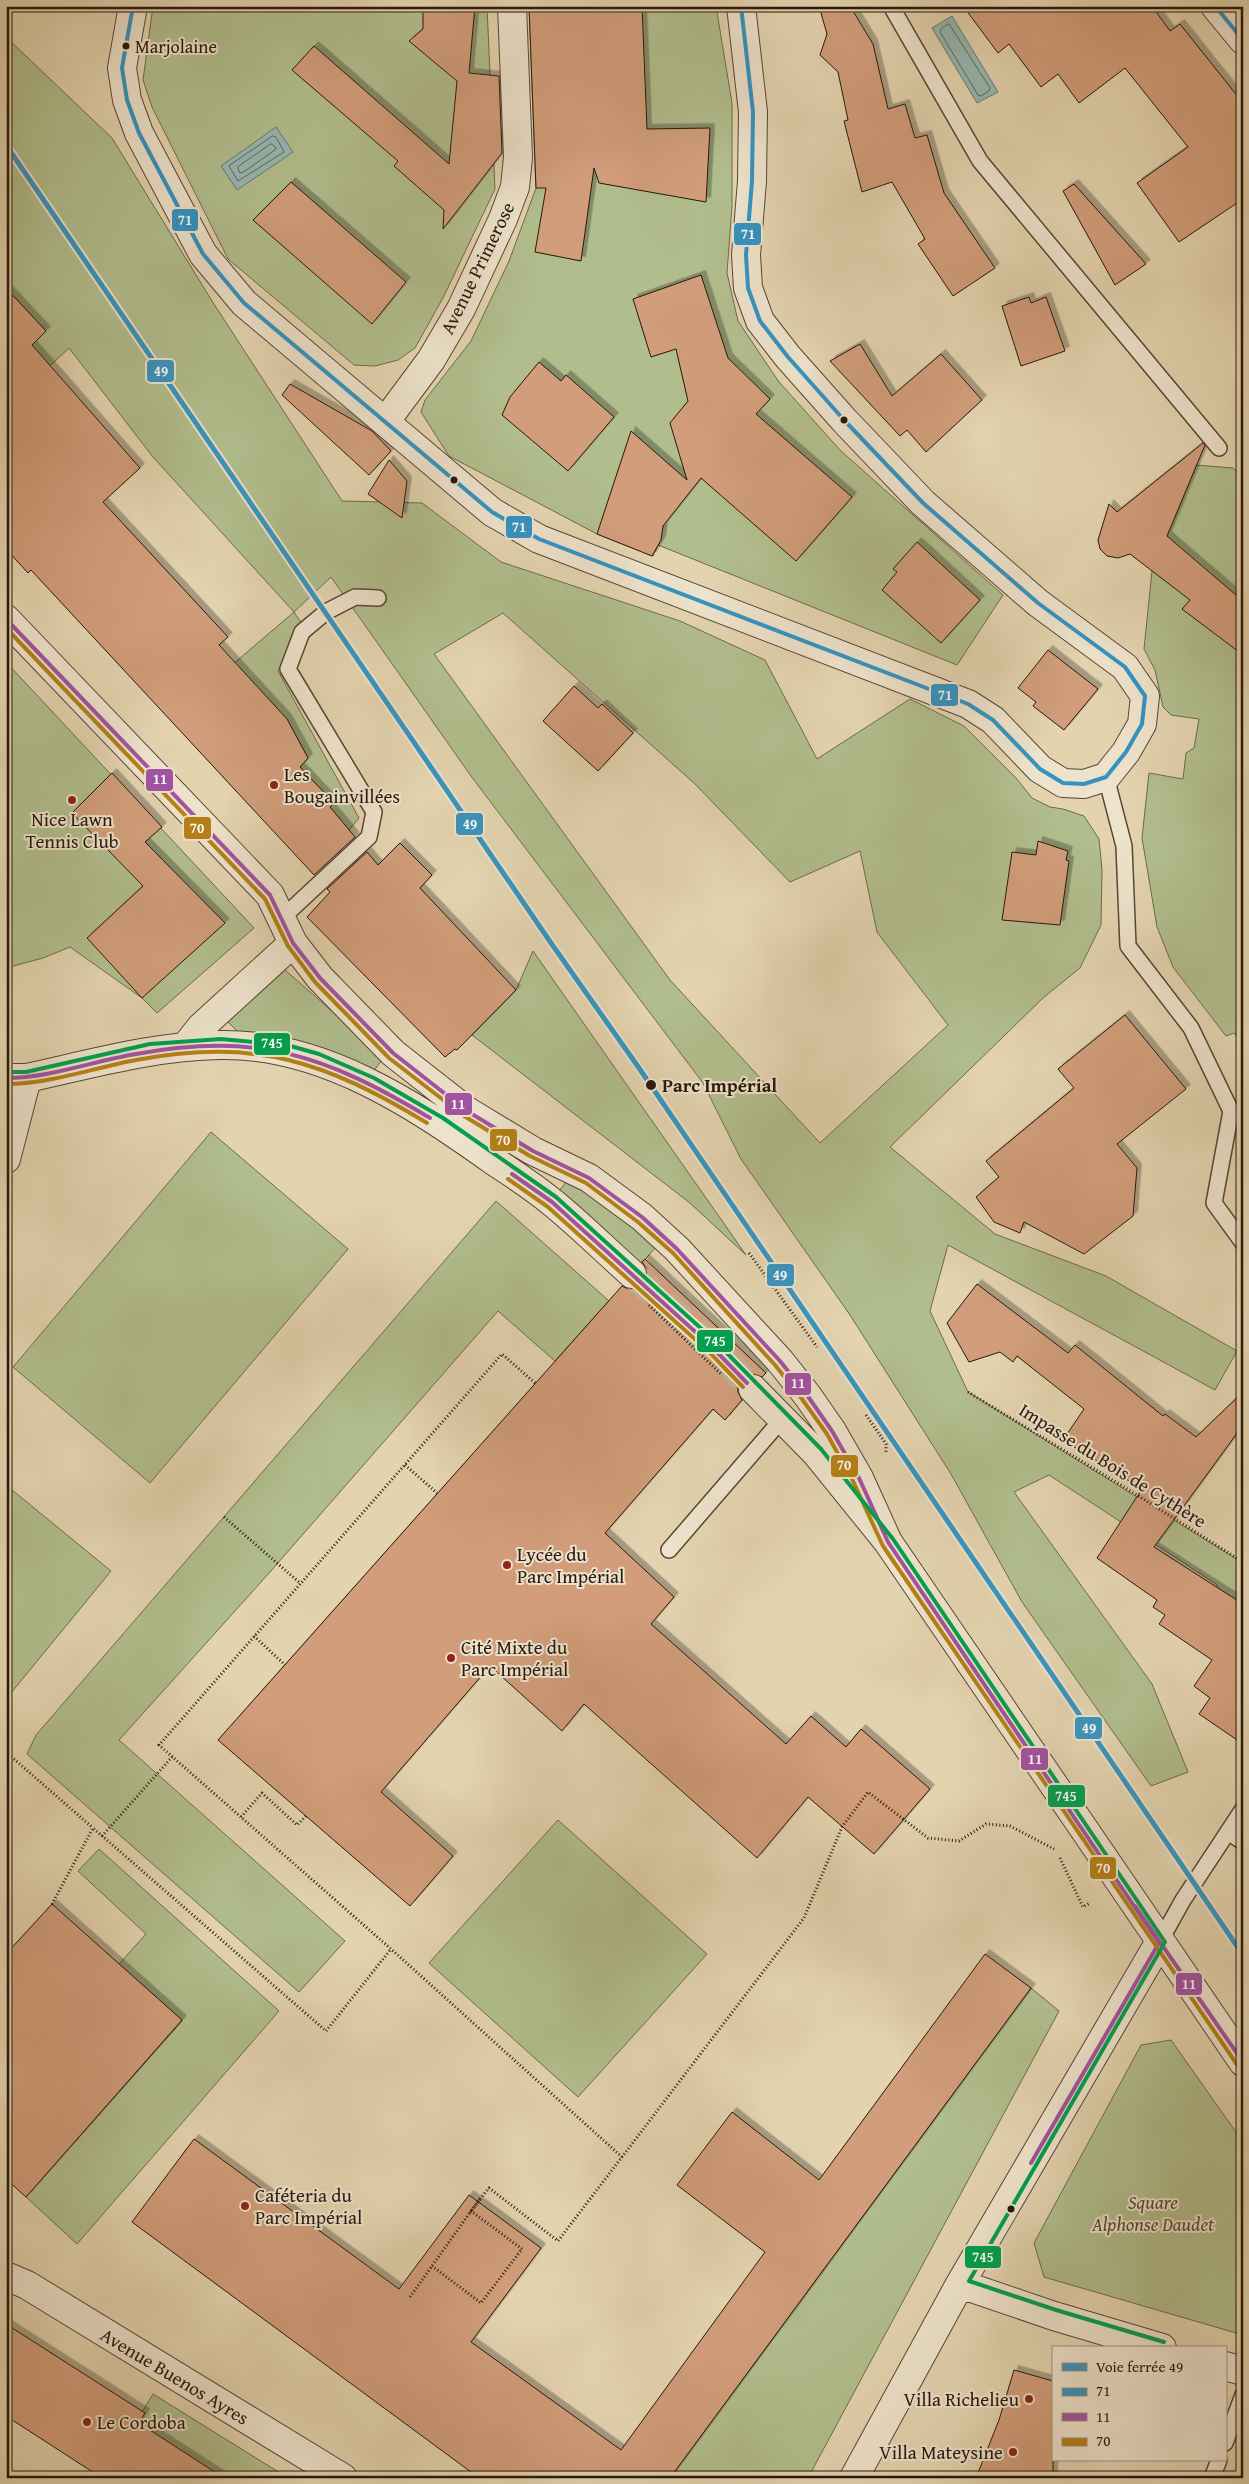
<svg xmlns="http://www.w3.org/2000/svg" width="1249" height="2484" viewBox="0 0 1249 2484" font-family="'Gentium Book Plus',serif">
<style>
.green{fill:#b1bd8d;stroke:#6c6a4c;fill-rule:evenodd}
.water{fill:#96b7b0;stroke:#6a776e}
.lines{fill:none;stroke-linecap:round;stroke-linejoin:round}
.shore{stroke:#5f675e;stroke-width:1}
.building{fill:#d19d7a;stroke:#28170b;filter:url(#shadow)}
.minor-tunnel{stroke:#bead8e;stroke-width:28;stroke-dasharray:28 14;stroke-linecap:butt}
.service-casing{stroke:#574634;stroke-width:18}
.minor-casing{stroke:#574634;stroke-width:30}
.path{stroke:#28170b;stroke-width:3;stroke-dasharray:1 2.5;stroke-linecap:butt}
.service{stroke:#ede2cb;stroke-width:15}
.minor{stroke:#ede2cb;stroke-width:28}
.bus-1-casing{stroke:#ede2cb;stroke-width:8}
.bus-2-casing{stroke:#ede2cb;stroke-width:8}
.bus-3-casing{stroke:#ede2cb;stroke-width:8}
.bus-4-casing{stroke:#ede2cb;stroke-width:8}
.bus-1{stroke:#3493c1;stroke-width:4}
.bus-2{stroke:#a153a1;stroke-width:4}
.bus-3{stroke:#b48016;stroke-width:4}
.bus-4{stroke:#029f4e;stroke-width:4}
.rail-1-casing{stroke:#ede2cb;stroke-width:9}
.rail-1{stroke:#3a95be;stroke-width:5}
.bus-dot{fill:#28170b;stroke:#ede2cb;stroke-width:2}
.poi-dot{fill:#8f2418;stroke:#ede2cb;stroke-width:2}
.labels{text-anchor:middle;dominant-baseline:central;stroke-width:4;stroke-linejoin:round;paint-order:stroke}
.bus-label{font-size:18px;fill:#28170b;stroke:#ede2cb;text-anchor:start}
.street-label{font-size:19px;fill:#28170b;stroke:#ede2cb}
.poi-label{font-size:19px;fill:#28170b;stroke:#ede2cb;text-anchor:start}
.stop-label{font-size:19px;font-weight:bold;fill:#28170b;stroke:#ede2cb;text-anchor:start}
.park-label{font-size:19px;font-style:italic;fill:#514932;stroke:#ede2cb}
.line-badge{stroke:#ede2cb;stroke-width:2}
.badge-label{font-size:14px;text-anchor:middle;font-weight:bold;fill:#fff}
</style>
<defs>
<filter id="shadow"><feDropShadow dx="4.5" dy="-4.5" stdDeviation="0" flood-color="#0004"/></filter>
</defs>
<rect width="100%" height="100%" fill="#e3d3af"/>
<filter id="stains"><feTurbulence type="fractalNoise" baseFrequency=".004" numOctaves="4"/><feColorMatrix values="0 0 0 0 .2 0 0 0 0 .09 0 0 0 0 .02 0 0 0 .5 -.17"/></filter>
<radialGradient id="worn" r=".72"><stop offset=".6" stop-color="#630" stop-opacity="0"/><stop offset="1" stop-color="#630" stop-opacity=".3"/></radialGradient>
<path class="green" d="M153,6H487L495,189L444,296L415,348L398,360L375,366L354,365L228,259L152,107L143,80Z
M529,6H716L732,103V206L727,273L738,321L779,382L841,451L1003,595L957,665L658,545L653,556L597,534L449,456L421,412L425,400L471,341L509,261L536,188Z
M6,37L112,138L212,301L342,501L422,503L501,562L680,621L765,660L817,759L910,699L964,726L1016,778L1032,798L1050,807L1063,809L1084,816L1099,839L1102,870L1101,925L1080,968L1043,998L890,1147L995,1234L1106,1276L1237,1351L1215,1390L948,1245L930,1311L968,1392L1243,1563V1643L1216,1584L1049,1475L1014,1492L1152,1684L1188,1772L1151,1786L1022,1602L951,1474L850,1315L741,1159L703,1083L471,776L331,577L294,612L302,624L278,671L359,818L313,874L341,820L330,807L334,803L300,767L308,758L287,719L204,689L294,612L153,457L69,348L6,407V369L46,331L6,288ZM503,613L694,783L790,882L860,851L877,932L948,1025L820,1143L670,980L434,654Z
M1196,465L1233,468L1243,478V1044L1234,1033L1226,1036L1173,967L1157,927L1142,838L1149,773L1183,779L1186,753L1194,748L1199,719L1171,715L1163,707L1155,670L1144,649L1152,571Z
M6,662L254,928L157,1013L142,998L70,947L43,958L6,968Z
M533,951L746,1255L690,1203L472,1035L516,990Z
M284,969L384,1057L373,1072L239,1033L228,1022Z
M211,1132L348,1249L150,1483L13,1367Z
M568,1180L617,1204L657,1246L639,1266L557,1193Z
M496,1201L609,1301L555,1361L498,1311L270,1572L119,1740L345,1941L299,1992L27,1754L36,1735Z
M6,1485L111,1571L6,1699Z
M558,1820L707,1954L578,2097L429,1963Z
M99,1849L279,2011L77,2244L26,2197L182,2021L119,1964L146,1934L78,1871Z
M1031,1988L1059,2011L808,2478H670Z
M1171,2040L1243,2142V2335L1044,2277L1034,2243L1141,2045Z
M153,2394L288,2478H102Z"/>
<path class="water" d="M952,16L998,92L977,103L932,28Z
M276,127L293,152L237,190L221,166Z"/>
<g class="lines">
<path class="shore" d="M949,24L990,88L989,91L981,96L978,95L940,32L941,29Z
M273,136L276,137L284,152L238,181L229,166Z
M271,144L276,147L275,150L242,173L239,172L238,167Z"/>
</g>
<path class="building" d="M423,6H475L469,73L499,76L502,153L443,229L444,210L394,166L398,161L292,70L314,46L449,164L457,81L409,41L423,29Z
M529,6H642L647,129L710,128L706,202L599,183L594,168L581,261L535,252L546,188H536Z
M819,6H850L873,44L888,109L905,104L915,138L927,135L944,193L995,268L953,296L918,244L925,239L892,182L862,192L844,121L848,120L838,72L820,55L827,34Z
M963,6H1152L1170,31L1180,24L1243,103V199L1179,242L1137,183L1188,147L1125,68L1079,103L1058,74L1041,87L1009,44L998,53Z
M291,182L406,282L372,324L253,220Z
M1074,184L1146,264L1115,285L1063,191Z
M701,275L728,358L770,399L756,414L852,497L796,561L701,478L663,526L661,540L652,556L597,534L631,431L687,480L670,423L688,401L676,349L651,357L633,299Z
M6,288L46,331L32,345L140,468L103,502L228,637L219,645L287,719L308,758L300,767L334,803L330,807L355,837L314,875L31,570L28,573L6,549Z
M1029,297L1031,303L1046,297L1065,351L1021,366L1002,306Z
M860,344L892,396L941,354L982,400L926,452L907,430L900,436L830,361Z
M539,362L561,381L566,375L614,417L568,471L502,415L510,397Z
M290,384L372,431L391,451L369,475L282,395Z
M1203,443L1205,445L1167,536L1243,601V655L1182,609L1190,600L1130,554L1118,558L1107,556L1100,549L1098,540L1109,504L1117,512Z
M389,460L407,481L402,518L368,494Z
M917,542L980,600L941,643L882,590L897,572L893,569Z
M1048,650L1098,689L1064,730L1033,706L1036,702L1018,688Z
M574,686L598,708L602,704L633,733L598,771L543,721Z
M112,773L162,827L145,842L225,923L142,998L87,938L143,886L72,813Z
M1038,841L1068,851L1066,860L1069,861L1060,925L1002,920L1012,852L1036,855Z
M400,843L432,875L420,888L516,990L457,1050L455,1049L445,1057L307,917L330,892L327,889L367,852L378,865Z
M1125,1015L1186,1089L1117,1144L1137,1168L1133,1216L1084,1254L1024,1222L1020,1233L994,1222L976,1197L999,1177L986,1161L1074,1088L1058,1069Z
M645,1259L766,1373L762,1377L750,1374L742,1378L738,1384V1392L742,1400L725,1420L713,1409L605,1533L674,1597L651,1624L786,1744L811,1716L846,1747L861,1729L930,1789L874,1854L808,1797L757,1858L584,1704L562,1731L490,1666L381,1792L453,1856L410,1906L218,1740L622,1286L628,1289H636L644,1284L647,1277V1269L642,1262Z
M977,1284L1068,1353L1075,1345L1163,1416L1165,1414L1196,1437L1243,1392V1425L1154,1547L1243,1604V1744L1199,1714L1210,1698L1194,1686L1212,1660L1159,1624L1165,1615L1153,1607L1157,1600L1097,1558L1142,1489L1063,1440L1084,1409L1017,1356L1013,1362L1000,1352L969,1362L947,1323Z
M52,1904L182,2020L26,2197L6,2179V1954Z
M985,1954L1031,1988L670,2478H479L132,2222L194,2139L399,2289L469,2195L541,2248L471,2342L621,2450L765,2252L677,2185L732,2112L819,2180Z
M6,2324L145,2413L139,2423L224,2478H102L6,2416Z
M1014,2370L1053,2381V2478H976L999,2420Z"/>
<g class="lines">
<path class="minor-tunnel" d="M632,1274L712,1347L753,1389"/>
<defs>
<path id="service" d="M891,6L980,161L1219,448
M1106,777L1124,846L1128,946L1191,1028L1231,1111L1214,1203L1243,1243
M281,919L369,837L374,812L288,669L302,632L326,612L355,597L378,598
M669,1550L783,1418
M1228,1832L1243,1842
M1159,1943L1183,1900L1243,1809
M1225,2443L1243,2395
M1212,2478L1219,2460"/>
<path id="minor" d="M133,6L122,68L127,100L139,133L203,254L244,303L492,512L539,539L968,704L993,720L1040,769L1063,783L1084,784L1106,777L1126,752L1142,724L1145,696L1125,667L1038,603L923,503L844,420L788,357L760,321L748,288L746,255L752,181L753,112L741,6
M1215,6L1243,40
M385,422L431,360L461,309L503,219L515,187L518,157L512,6
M6,619L270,895L293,943L320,978L393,1053L467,1111L533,1151L589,1178L642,1217L677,1249L780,1361L807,1395L832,1431L859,1478L888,1542
M185,1047L201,1027L293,943
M6,1078H27C91,1064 154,1046 220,1045C321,1043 412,1103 491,1159C512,1173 534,1187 553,1203C580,1225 605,1250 632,1274
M6,1159L27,1078
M753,1389L816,1453L888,1542L1243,2062
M6,2276L27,2285L343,2478
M960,2284L1054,2316L1162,2348
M1225,2366L1243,2371
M854,2478L960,2284L1159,1943"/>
</defs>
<use href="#service" class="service-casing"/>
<use href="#minor" class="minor-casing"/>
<path class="path" d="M749,1253L817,1347
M649,1305L722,1375
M535,1383L502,1354L159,1745L391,1949L622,2157
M968,1392L1137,1495L1243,1562
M866,1415L886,1444V1454
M405,1465L437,1493
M224,1517L300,1583
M254,1636L285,1665
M6,1752L93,1828
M241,1817L262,1793L297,1825L306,1816
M102,1836L172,1757
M1060,1858L1083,1907L1090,1903
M52,1904L93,1828L326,2031L391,1949
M480,2199L489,2188L558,2241L804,1918L842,1827L868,1792L928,1838L959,1841L986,1824L1010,1826L1054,1849
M470,2213L480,2199L471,2211
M410,2297L471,2211L522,2249L481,2303L432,2266"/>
<use href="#service" class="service"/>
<use href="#minor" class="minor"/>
<defs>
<path id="bus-1" d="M133,6L122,68L127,100L139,133L203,254L244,303L492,512L539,539L968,704L993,720L1040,769L1063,783L1084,784L1106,777L1126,752L1142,724L1145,696L1125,667L1038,603L923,503L844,420L788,357L760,321L748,288L746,255L752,181L753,112L741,6
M1215,6L1243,40"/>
<path id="bus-2" d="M6,619L270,895L293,943L320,978L393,1053L467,1111L533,1151L589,1178L642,1217L677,1249L780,1361L807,1395L832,1431L859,1478L888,1542L1159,1943
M6,1078C50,1078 93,1061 136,1054C259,1032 325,1055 430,1118
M512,1174L552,1202L712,1347L747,1383
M1135,1906L1243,2062
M1031,2163L1159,1943"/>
<path id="bus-3" d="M6,628L265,899L288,946L315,982L389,1058L464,1116L530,1156L586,1183L638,1222L673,1253L775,1365L802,1399L827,1434L853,1481L883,1546L1238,2066
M6,1084C50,1084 93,1068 136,1060C257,1038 324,1061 427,1123
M508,1179L548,1207L708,1351L743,1387"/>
<path id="bus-4" d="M6,1072H26L150,1044L221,1039L287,1045L319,1054L374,1078L443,1118L556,1197L716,1342L821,1449L893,1539L1165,1942L969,2281L1056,2310L1164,2342"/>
</defs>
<use href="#bus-1" class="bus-1-casing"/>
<use href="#bus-2" class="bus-2-casing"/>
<use href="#bus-3" class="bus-3-casing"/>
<use href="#bus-4" class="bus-4-casing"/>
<use href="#bus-1" class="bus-1"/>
<use href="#bus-2" class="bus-2"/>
<use href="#bus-3" class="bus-3"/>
<use href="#bus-4" class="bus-4"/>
<defs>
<path id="rail-1" d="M6,145L551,943L639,1068L1243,1955"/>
</defs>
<use href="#rail-1" class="rail-1-casing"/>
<use href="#rail-1" class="rail-1"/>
</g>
<g class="bus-dot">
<circle cx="126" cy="46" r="4.5"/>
<circle cx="844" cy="420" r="4.5"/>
<circle cx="454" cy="480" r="4.5"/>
<circle cx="651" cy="1085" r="6"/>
<circle cx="1011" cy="2209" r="4.5"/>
</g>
<g class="poi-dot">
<circle cx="274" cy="785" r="5"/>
<circle cx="72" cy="800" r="5"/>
<circle cx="507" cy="1565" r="5"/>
<circle cx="451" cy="1658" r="5"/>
<circle cx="245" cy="2206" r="5"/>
<circle cx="1029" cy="2399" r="5"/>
<circle cx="87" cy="2422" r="5"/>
<circle cx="1013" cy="2452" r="5"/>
</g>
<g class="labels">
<g class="bus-label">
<text x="135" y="46">Marjolaine</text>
</g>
<g class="street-label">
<text transform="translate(477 268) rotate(-64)">Avenue Primerose</text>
<text transform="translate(1113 1465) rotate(32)">Impasse du Bois de Cythère</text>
<text transform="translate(175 2376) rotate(31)">Avenue Buenos Ayres</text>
</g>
<g class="poi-label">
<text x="284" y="774">Les<tspan x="284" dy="22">Bougainvillées</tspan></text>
<text x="72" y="819" text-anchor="middle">Nice Lawn<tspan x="72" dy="22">Tennis Club</tspan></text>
<text x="517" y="1554">Lycée du<tspan x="517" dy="22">Parc Impérial</tspan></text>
<text x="461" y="1647">Cité Mixte du<tspan x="461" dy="22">Parc Impérial</tspan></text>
<text x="255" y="2195">Caféteria du<tspan x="255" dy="22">Parc Impérial</tspan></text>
<text x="1019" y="2399" text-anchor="end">Villa Richelieu</text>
<text x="97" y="2422">Le Cordoba</text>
<text x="1003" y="2452" text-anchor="end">Villa Mateysine</text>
</g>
<g class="stop-label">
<text x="662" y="1085">Parc Impérial</text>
</g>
<g class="park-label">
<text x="1153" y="2202">Square<tspan x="1153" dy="22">Alphonse Daudet</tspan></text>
</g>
</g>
<g class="line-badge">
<rect x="171" y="208" width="28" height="24" rx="5" fill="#3493c1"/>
<rect x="733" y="222" width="29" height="24" rx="5" fill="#3493c1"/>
<rect x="146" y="359" width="29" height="24" rx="5" fill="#3a95be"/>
<rect x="505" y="515" width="28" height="24" rx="5" fill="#3493c1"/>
<rect x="930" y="683" width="29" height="24" rx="5" fill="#3493c1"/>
<rect x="145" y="768" width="29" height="24" rx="5" fill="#a153a1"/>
<rect x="455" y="812" width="29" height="24" rx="5" fill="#3a95be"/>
<rect x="183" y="816" width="29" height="24" rx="5" fill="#b48016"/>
<rect x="253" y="1032" width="38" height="24" rx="5" fill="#029f4e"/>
<rect x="444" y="1092" width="29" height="24" rx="5" fill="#a153a1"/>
<rect x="489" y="1128" width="29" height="24" rx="5" fill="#b48016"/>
<rect x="766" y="1263" width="29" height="24" rx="5" fill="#3a95be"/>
<rect x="696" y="1329" width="38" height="24" rx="5" fill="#029f4e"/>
<rect x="784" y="1372" width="28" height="24" rx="5" fill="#a153a1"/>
<rect x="830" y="1454" width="29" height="24" rx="5" fill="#b48016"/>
<rect x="1074" y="1716" width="29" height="24" rx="5" fill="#3a95be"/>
<rect x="1020" y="1747" width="29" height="24" rx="5" fill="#a153a1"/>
<rect x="1047" y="1784" width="39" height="24" rx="5" fill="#029f4e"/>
<rect x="1089" y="1856" width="28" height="24" rx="5" fill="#b48016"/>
<rect x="1175" y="1972" width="28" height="24" rx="5" fill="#a153a1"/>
<rect x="964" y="2245" width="38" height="24" rx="5" fill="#029f4e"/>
</g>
<g class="badge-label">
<text x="185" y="225">71</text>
<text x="748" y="239">71</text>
<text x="161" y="376">49</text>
<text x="519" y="532">71</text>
<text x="945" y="700">71</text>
<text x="160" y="784">11</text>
<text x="470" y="829">49</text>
<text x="197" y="833">70</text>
<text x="272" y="1048">745</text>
<text x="458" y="1109">11</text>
<text x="503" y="1145">70</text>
<text x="780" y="1280">49</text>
<text x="715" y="1346">745</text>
<text x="798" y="1388">11</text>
<text x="844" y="1470">70</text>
<text x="1089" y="1733">49</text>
<text x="1035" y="1764">11</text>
<text x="1066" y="1801">745</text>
<text x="1103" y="1873">70</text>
<text x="1189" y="1989">11</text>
<text x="983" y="2262">745</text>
</g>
<rect width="1249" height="2484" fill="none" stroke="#e3d3af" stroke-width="25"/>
<rect x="8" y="8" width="1234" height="2469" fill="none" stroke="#28170b" stroke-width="2.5"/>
<rect x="12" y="12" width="1224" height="2459" fill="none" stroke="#28170b"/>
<rect x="1052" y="2346" width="175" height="115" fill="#ede2cb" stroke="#9e917e"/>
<rect x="1062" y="2363" width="25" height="8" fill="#3a95be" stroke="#9e917e"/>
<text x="1096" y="2372" font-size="15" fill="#28170b">Voie ferrée 49</text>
<rect x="1062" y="2388" width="25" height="8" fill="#3493c1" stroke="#9e917e"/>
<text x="1096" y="2396" font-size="15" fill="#28170b">71</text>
<rect x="1062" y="2413" width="25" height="8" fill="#a153a1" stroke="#9e917e"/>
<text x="1096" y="2422" font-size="15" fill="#28170b">11</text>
<rect x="1062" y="2438" width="25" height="8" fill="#b48016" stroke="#9e917e"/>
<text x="1096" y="2446" font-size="15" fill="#28170b">70</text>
<rect width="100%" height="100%" filter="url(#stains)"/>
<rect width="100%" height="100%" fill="url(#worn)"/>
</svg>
